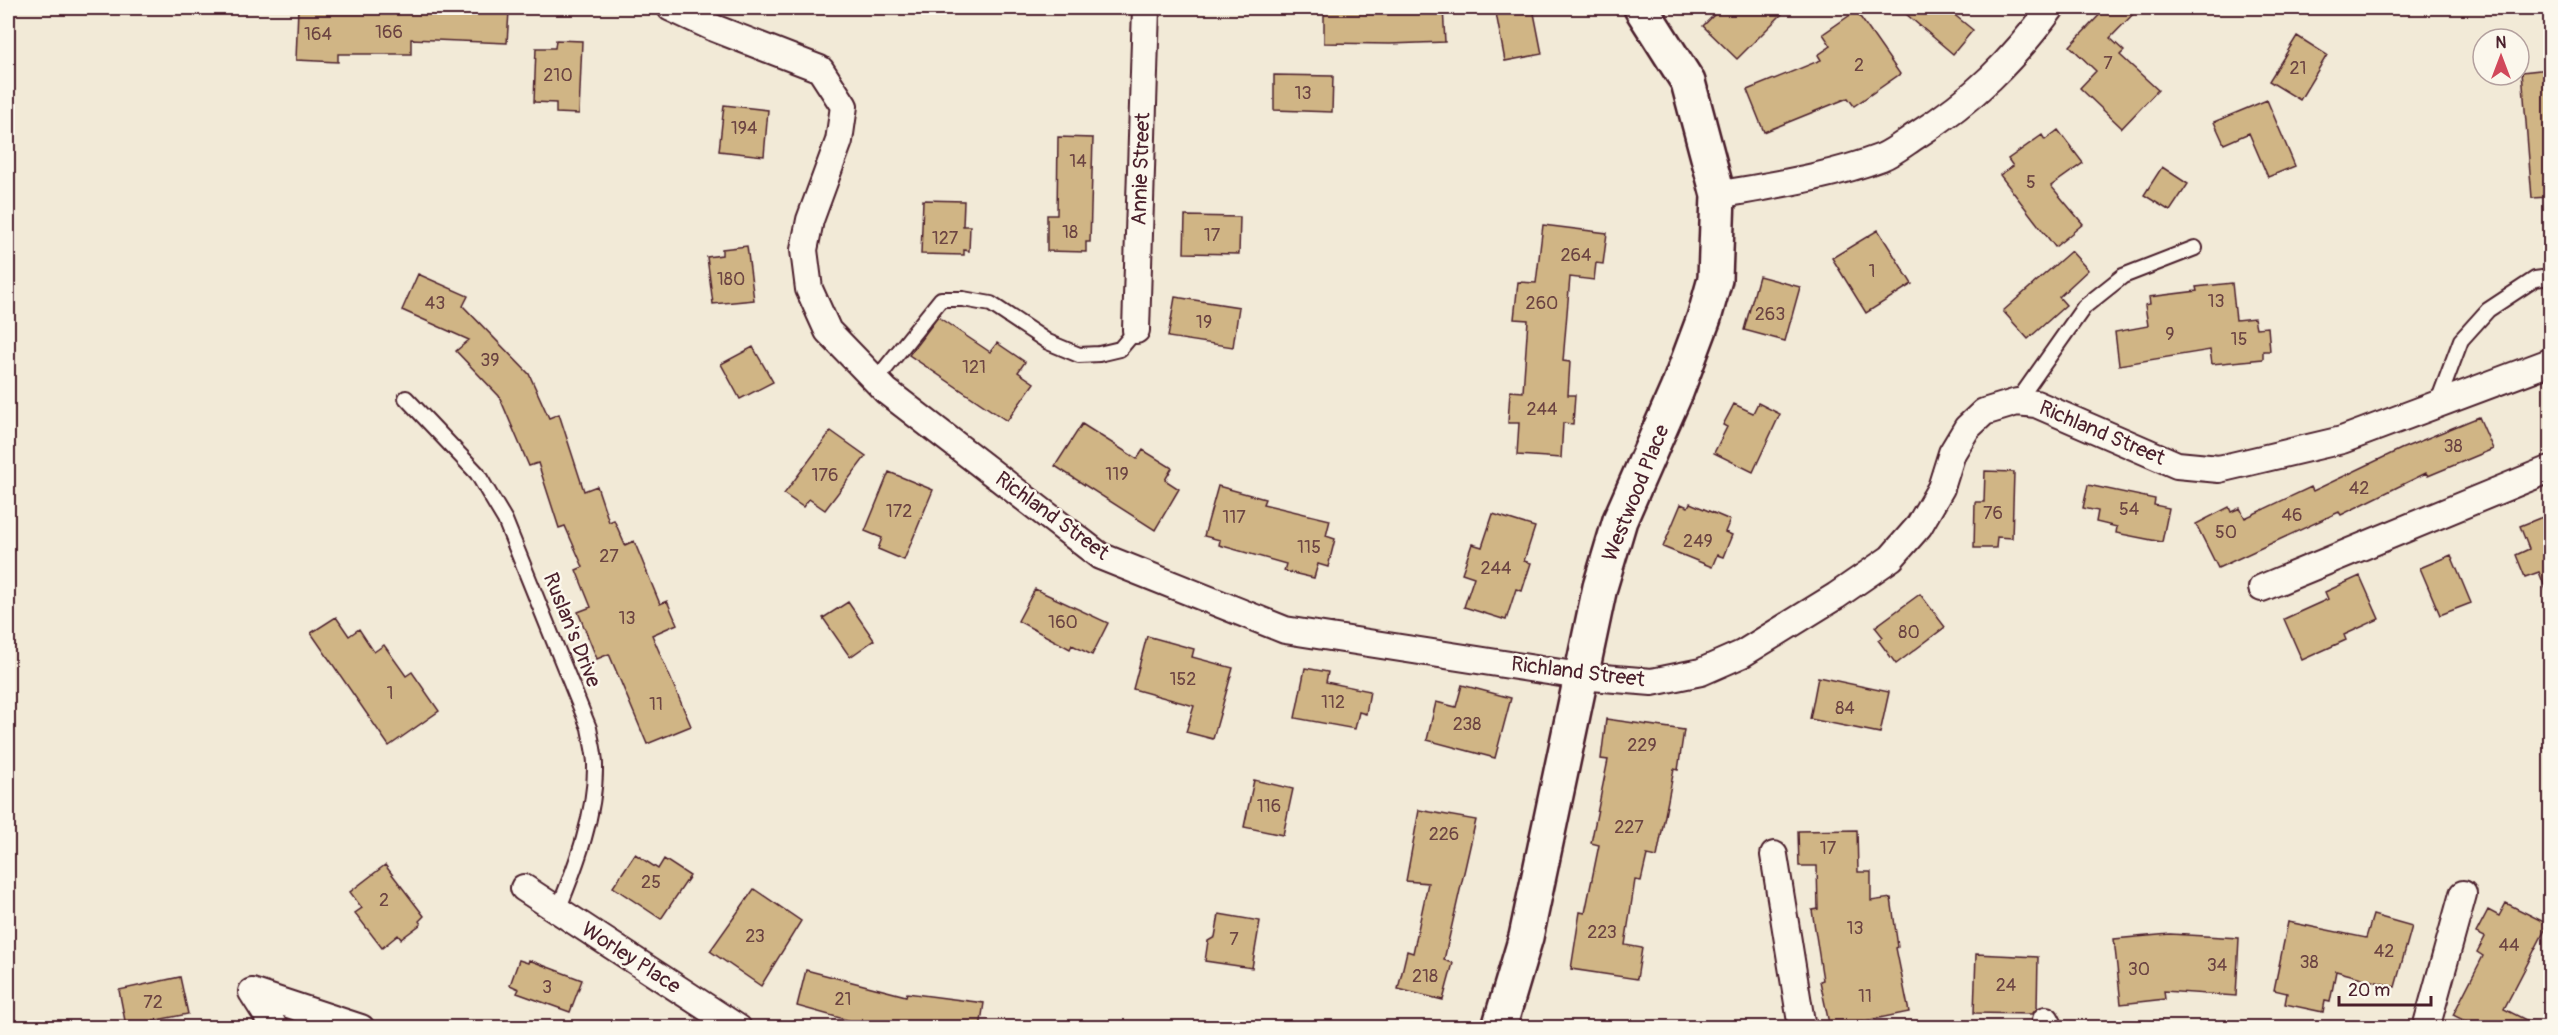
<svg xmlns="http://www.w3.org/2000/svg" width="2558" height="1035" viewBox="0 0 2558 1035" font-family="Pangolin,sans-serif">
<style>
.building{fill:#d0b585;stroke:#4a1f2b;stroke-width:1.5}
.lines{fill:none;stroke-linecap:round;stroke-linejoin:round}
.lane-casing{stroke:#4a1f2b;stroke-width:18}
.street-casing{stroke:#4a1f2b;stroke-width:30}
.secondary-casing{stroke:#4a1f2b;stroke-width:38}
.lane{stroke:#fbf7ec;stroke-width:14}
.street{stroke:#fbf7ec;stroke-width:26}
.secondary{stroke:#fbf7ec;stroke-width:33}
.labels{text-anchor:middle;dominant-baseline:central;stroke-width:5;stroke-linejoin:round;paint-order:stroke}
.number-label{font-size:18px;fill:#6c4442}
.street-label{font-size:21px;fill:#4a1f2b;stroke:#fbf7ec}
</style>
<rect width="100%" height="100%" fill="#f2ead7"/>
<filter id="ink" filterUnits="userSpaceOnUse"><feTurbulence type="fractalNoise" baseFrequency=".0167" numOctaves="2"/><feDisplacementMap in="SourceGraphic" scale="12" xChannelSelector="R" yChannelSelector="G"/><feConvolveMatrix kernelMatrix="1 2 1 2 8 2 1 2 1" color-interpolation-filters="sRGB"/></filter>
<g filter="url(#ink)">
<path class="building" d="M298,8H389V11L455,12V8H496V10L509,11L507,43L411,39V54H338V62L296,60Z
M1324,8H1443L1445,42L1390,44L1324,43Z
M1495,8H1533L1542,54L1505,61Z
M1721,8H1788L1737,59L1703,26Z
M1899,8H1946L1973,30L1953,54Z
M2106,8H2139L2110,38L2124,51L2120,55L2158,90L2122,128L2080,88L2096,71L2070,46Z
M1856,11L1900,74L1854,106L1848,98L1764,132L1747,90L1821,60L1818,55L1831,46L1823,34Z
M2297,36L2327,55L2300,100L2269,81Z
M556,40L582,41L579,114L556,113V103L534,102L536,48H555Z
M2550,69V197L2532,198L2522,72Z
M1274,75L1333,76L1332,112L1274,110Z
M2267,100L2295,166L2268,177L2249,133L2224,144L2214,122Z
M724,105L768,110L764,156L719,151Z
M2058,130L2083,163L2051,186L2083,224L2055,247L2000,175L2013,166L2008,159L2042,135L2045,140Z
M1058,137L1093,138L1090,242H1086V252L1047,251V215H1057Z
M2162,167L2188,184L2170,211L2144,195Z
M923,200L964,201L963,226H970L969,251L964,250V255L921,254Z
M1185,216L1240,217L1239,254L1184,253Z
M1543,225L1607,233L1603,264L1596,263L1594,280L1570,277L1563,361L1570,362L1568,395H1575L1573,424L1563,423L1561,458L1517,455L1519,423H1508L1510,391L1523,392L1528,320L1514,319L1518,282L1536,283Z
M1878,230L1912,284L1866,313L1832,258Z
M747,246L754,300L713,304L707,257L722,255V249Z
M2071,251L2088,270L2059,297L2066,305L2028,339L2003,311Z
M418,274L468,296L463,306L529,374L549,418L559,414L584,491L597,486L609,522L614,520L625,545L634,541L660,604L667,601L677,624L652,635L691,726L647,744L609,654L597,659L578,612L591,607L576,570L583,567L565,526L559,528L538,463L529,466L499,396L456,351L469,340L402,310Z
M1759,276L1800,287L1785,341L1744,330Z
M2232,283L2236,320L2254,318L2256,328L2268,327L2270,351H2263V359L2212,364L2210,350L2119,365L2115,332L2148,326L2145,305L2150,304L2149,297L2197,291L2196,287Z
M1175,297L1239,307L1233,347L1168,337Z
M938,317L990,352L997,343L1025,362L1018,372L1034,383L1007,421L909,355Z
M753,347L773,382L740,399L721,364Z
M1758,403L1780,414L1753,472L1714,453L1727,427L1723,425L1734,404L1753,413Z
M2479,417L2493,449L2428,476L2426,473L2341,515L2339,512L2218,568L2196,524L2229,507L2231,512L2240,508L2245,518L2311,487L2313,491L2401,449Z
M1082,424L1137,459L1143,450L1172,468L1165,480L1179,489L1155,530L1055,466Z
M831,431L866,456L825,510L809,499L803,507L784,494Z
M1985,471L2014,472L2012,538L1997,537L1996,548H1974L1975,502H1984Z
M889,472L933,490L904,560L878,549L882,538L865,531Z
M2088,485L2155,499L2154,505L2169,508L2162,542L2116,533L2117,527L2096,522L2098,511L2083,508Z
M1218,486L1265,499L1263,504L1330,520L1326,536L1335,539L1328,567L1318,564L1314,578L1284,571L1286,564L1219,545L1220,540L1204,536Z
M1690,503L1730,520L1725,532L1732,535L1723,557L1717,555L1712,567L1663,547L1681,504L1688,507Z
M1493,514L1535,527L1524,561L1531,563L1522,591L1516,589L1506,620L1464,607L1474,577L1462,573L1472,544L1482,547Z
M2550,514V600L2539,572L2525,577L2516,555L2529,549L2520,526Z
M2451,555L2471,603L2440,615L2420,568Z
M2360,576L2379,619L2344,635L2346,640L2302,660L2284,619L2328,599L2325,592Z
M1035,589L1108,623L1092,655L1072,645L1070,649L1018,621Z
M1920,594L1945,627L1896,664L1878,640L1883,637L1875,627Z
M848,602L874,640L850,657L823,618Z
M336,617L349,636L359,629L374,652L384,645L406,676L412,672L439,711L389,746L311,633Z
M1147,636L1194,649L1192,657L1233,668L1213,739L1186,732L1194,706L1133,689Z
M1305,668L1328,672L1326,682L1370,691L1366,714L1359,712L1355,729L1295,718Z
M1818,677L1889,692L1880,733L1810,719Z
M1462,685L1511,698L1495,758L1427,740L1436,702L1456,707Z
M1606,719L1684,730L1678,770L1674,769L1657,857L1647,855L1641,881L1635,880L1625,945L1642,948L1637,979L1571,969L1580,912L1585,913L1599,845L1591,843L1608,760L1601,759Z
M1254,780L1293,789L1283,835L1244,827Z
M1419,810L1476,820L1444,960L1453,963L1443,1000L1398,989L1407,951L1413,953L1428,883L1406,881Z
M1857,830L1858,872H1871V901L1891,898L1898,947L1896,948L1909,1012L1830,1028L1820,981L1823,980L1812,910L1818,909L1817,866H1799L1798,831Z
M635,854L658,869L664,859L690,876L661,919L613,887Z
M385,865L424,916L419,921L421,924L401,939L398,935L382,948L355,913L362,908L350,892Z
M754,889L801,921L761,986L710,951Z
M2506,903L2548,924L2504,1009L2542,1028H2479L2453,1015L2483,956L2477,952L2485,937L2476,933L2488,910L2499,916Z
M1219,914L1260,921L1252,968L1205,961L1208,941L1215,937Z
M2373,915L2412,926L2395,987L2336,971L2330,1002L2325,1001L2323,1012L2285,1004L2287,993L2274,990L2288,922L2366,938Z
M2170,934L2239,938L2236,996L2164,991L2165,999L2121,1004L2114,939Z
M1976,954L2038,957L2037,1009L2032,1014L1974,1013Z
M519,960L528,963L529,960L582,980L570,1012L517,993L519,989L510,985Z
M806,970L906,996L907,993L984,1003L980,1028H876L797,1006Z
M180,977L188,1014L126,1026L119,990Z"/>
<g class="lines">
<defs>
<path id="lane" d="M876,380L941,299H963L991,304L1048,342L1079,355L1099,354L1120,349L1136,330
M406,398L477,473L505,520L589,728C591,740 595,753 595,765C596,814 576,866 558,910
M2017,402L2084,307L2123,276L2195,248
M2437,404L2461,340L2488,310L2535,279L2550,277"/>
<path id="street" d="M671,8L714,28L820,69L844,106L839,141L810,220L804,250L809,289L828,331L886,391L1100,556L1285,630L1580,676L1652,682L1701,672L1742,654L1836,596L1891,558L1919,526L1941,488L1952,453L1967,428L1984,412L2017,402L2036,404L2177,465L2219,469L2342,440L2550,362
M1718,195C1773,185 1829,177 1882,157C1894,152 1906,142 1917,135C1974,99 2011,62 2051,8
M1136,330L1146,8
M2262,588L2550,469
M1774,855L1802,1028
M524,888L738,1028
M252,992L361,1028
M252,992L275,1028
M2046,1020L2050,1028
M2426,1028L2463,894"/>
<path id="secondary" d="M1499,1028L1526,937L1600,587L1620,520L1677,390L1704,318L1715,279L1718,195L1688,82L1641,8"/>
</defs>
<use href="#lane" class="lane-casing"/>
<use href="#street" class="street-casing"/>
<use href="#secondary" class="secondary-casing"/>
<use href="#lane" class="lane"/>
<use href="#street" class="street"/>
<use href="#secondary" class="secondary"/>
</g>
</g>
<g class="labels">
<g class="number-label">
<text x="389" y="32">166</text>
<text x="318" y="34">164</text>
<text x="2108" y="63">7</text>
<text x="1859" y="65">2</text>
<text x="2298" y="68">21</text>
<text x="558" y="75">210</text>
<text x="1303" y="93">13</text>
<text x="744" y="128">194</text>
<text x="1078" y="161">14</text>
<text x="2031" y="182">5</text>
<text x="1070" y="232">18</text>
<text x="1212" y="235">17</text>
<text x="945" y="238">127</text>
<text x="1576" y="255">264</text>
<text x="1872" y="271">1</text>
<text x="731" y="279">180</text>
<text x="2216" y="301">13</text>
<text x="435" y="303">43</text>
<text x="1542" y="303">260</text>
<text x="1770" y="314">263</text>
<text x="1204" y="322">19</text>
<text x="2170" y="334">9</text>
<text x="2239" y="339">15</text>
<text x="490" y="360">39</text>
<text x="974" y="367">121</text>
<text x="1542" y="409">244</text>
<text x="2453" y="446">38</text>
<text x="1117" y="474">119</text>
<text x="825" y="475">176</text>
<text x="2359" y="488">42</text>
<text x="2129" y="509">54</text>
<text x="899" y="511">172</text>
<text x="1993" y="513">76</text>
<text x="2292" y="515">46</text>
<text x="1234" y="517">117</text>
<text x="2226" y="532">50</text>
<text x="1698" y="541">249</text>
<text x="1309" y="547">115</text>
<text x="609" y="556">27</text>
<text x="1496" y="568">244</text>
<text x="627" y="618">13</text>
<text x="1063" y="622">160</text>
<text x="1909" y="632">80</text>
<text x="1183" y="679">152</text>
<text x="390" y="693">1</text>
<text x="1333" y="702">112</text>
<text x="656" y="704">11</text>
<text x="1845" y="708">84</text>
<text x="1467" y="724">238</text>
<text x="1642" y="745">229</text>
<text x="1269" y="806">116</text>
<text x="1629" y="827">227</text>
<text x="1444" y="834">226</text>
<text x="1828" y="848">17</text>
<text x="651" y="882">25</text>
<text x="384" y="900">2</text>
<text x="1855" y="928">13</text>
<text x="1602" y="932">223</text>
<text x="755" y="936">23</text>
<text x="1234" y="939">7</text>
<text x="2509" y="945">44</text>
<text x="2384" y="951">42</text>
<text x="2309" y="962">38</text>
<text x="2217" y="965">34</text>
<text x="2139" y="969">30</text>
<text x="1425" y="976">218</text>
<text x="2006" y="985">24</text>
<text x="547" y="987">3</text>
<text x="1865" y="996">11</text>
<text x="843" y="999">21</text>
<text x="153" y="1002">72</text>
</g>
<g class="street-label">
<text transform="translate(1141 169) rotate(-88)">Annie Street</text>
<text transform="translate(2102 433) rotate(23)">Richland Street</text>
<text transform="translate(1636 493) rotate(-68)">Westwood Place</text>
<text transform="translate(1052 516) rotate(36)">Richland Street</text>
<text transform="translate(572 630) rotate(68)">Ruslan's Drive</text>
<text transform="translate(1578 672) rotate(7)">Richland Street</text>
<text transform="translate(631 958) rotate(33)">Worley Place</text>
</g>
</g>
<rect width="2558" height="1035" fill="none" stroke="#fbf7ec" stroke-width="30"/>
<rect x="15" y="15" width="2528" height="1005" fill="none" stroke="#4a1f2b" stroke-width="2" filter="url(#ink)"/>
<g transform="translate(2501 57)"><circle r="28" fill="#fbf7ec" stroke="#b4a19f" stroke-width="1.5"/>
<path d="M0-4.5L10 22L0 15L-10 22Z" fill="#d1495b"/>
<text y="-9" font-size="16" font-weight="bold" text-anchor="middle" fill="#4a1f2b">N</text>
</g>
<path d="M2339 996v9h92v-9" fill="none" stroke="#4a1f2b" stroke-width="3"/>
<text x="2348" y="996" font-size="18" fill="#4a1f2b" stroke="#fbf7ec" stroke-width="4.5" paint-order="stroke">20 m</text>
</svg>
